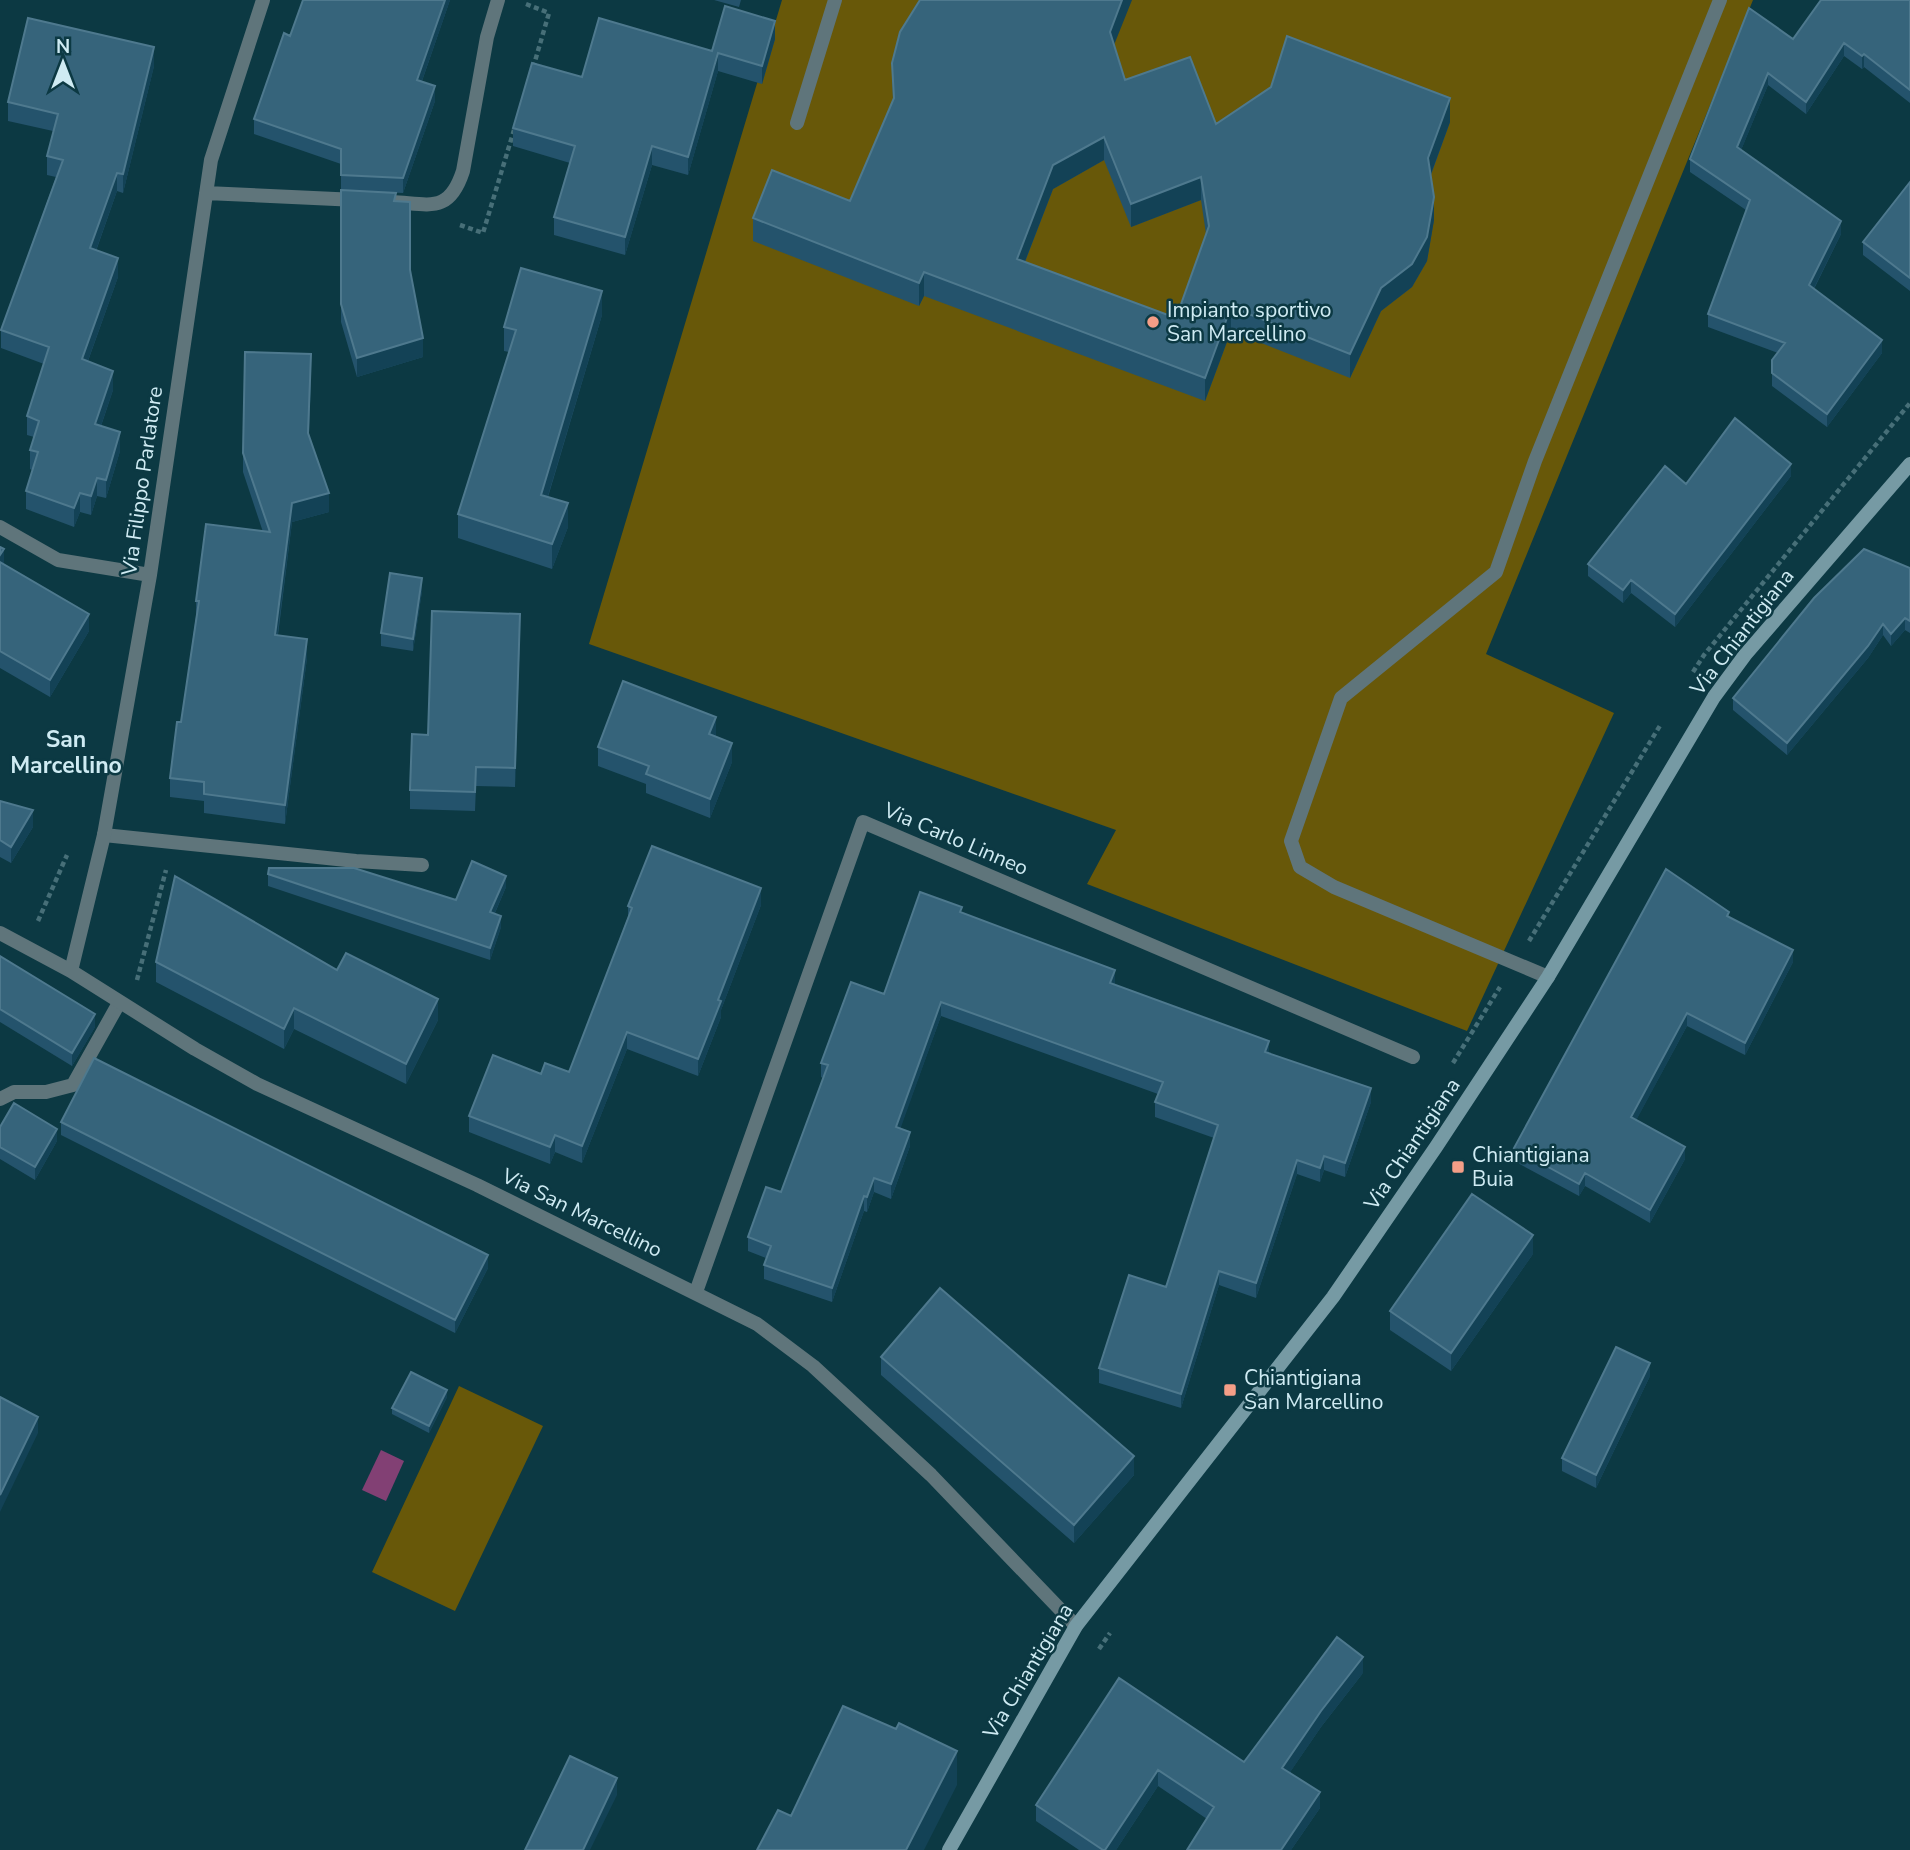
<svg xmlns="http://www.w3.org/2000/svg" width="1910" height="1850" viewBox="0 0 1910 1850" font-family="'Nunito Sans',sans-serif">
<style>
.green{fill:#685809}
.water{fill:#824074}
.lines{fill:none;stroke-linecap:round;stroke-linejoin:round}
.path{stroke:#476f78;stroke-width:4.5;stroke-dasharray:5 3.5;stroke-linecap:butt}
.lane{stroke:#5f757b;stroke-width:14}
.street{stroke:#5f757b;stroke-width:14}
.secondary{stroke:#769aa4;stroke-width:14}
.wall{fill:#24536c;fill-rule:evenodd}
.shaded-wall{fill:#134256}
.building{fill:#36647b;stroke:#4e798e;stroke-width:2;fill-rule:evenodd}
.poi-dot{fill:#f49e87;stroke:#0c3943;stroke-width:2.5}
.labels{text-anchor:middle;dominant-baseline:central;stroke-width:5;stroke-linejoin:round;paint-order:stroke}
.poi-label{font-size:21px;fill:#cfebf3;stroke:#0c3943;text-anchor:start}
.street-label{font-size:21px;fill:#cfebf3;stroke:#0c3943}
.neighbourhood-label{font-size:23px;font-weight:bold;fill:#cfebf3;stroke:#0c3943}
</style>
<rect width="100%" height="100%" fill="#0c3943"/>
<path class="green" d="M782,0H1753L1486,654L1614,713L1467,1031L1087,884L1116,830L589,644Z
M459,1386L543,1426L455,1611L372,1572Z"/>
<path class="water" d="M381,1450L404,1461L386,1501L362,1490Z"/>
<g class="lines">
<path class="path" d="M526,4L549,13L533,68
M460,225L483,233L514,130
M1693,672L1704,655L1910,403
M38,921L67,855
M1529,941L1661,724
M137,980L166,870
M1453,1063L1500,987
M1099,1649L1110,1633"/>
<path class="lane" d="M797,123L835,0
M104,835L356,861L422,865
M1548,977L1334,887L1300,867L1291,841L1341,698L1496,572L1535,461L1720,0
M0,1099L14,1092H46L73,1085L119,1003"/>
<path class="street" d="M206,193L357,200
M392,202C430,204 449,214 463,171L487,37L498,0
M0,527L58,560L150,575
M0,933L71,971L195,1049L257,1084L477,1185L757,1324L813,1366L931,1475L1076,1626
M71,971L104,835L150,575L211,160L263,0
M696,1292L863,822L1413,1057"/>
<path class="secondary" d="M949,1850L1076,1626L1333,1297L1436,1147L1548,977L1714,697L1745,655L1910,464"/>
</g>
<path class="wall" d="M450,0L422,81L435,101L403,193L341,190V164L254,134V119L290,36Z
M714,0H741L739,7Z
M1910,0V103L1864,67L1862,69L1844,56L1806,114L1768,85L1741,150L1841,234L1814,289L1882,353L1827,427L1772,386V360L1778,353L1708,327V314L1746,210L1690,172V159L1793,39Z
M775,39L762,84L718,71L688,175L652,165L625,255L554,235V217L570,163L513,146V128L582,77Z
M1114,45L1125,80L1216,124L1450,122L1431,175L1434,220L1427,261L1412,287L1381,311L1350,378L1231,331L1205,401L924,296L919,306L753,241V218L850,201L893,102L892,63ZM1104,160L1131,227L1201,200L1206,234L1176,318L1025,262L1053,189Z
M154,66L123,193L117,191L96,251L118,277L88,361L113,390L101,426L120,451L106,498L97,496L91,515L80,512L74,527L26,509V491L32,470L30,469V450L34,437L27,435V416L44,364L1,348V330L56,177L47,175V156L53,131L8,121V102Z
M1910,182V291L1863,255V242Z
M341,190L396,201L410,270L423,357L357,377L341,322Z
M602,315L548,497L568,527L552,569L458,538V514L509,352L504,351V327Z
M311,373L309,435L329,512L292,522L278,635L307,658L285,824L204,813V801L170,797V778L181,722L196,616V601L263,532L243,472V453Z
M1791,476L1675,627L1631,593L1623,603L1588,576V564L1686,484Z
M0,547L4,565L89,631L50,697L0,668Z
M1910,568V633L1905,630L1891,646L1883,635L1868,658L1787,755L1733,710V698Z
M422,591L413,651L381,646V633Z
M520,633L515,787L476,786L475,811L410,809V790L428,735Z
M716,735L715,737L732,762L710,818L646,793V784L598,766V747Z
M0,801L33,827L11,863L0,857Z
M268,874L456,900L506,887L495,913L501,927L490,960L268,886Z
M761,905L721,1010V1017L698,1076L627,1049L582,1163L555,1152L550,1164L469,1132V1116L541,1074L569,1072L628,917V906Z
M962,913L1114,985L1269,1053L1371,1102L1345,1177L1324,1170L1320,1182L1297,1174L1256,1298L1219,1285L1181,1408L1099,1383V1368L1166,1287L1214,1138L1155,1117V1102L1158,1094L941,1016L900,1128L910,1146L891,1199L874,1192L867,1212L864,1211L832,1302L764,1279V1265L766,1258L748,1251V1237L781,1192L823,1078L821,1077V1063Z
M1729,917L1793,962L1745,1055L1687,1026L1636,1120L1685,1159L1650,1223L1585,1186L1579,1196L1514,1161V1148Z
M0,956L95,1027L72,1066L0,1022Z
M156,962L337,970L438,1020L406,1084L294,1029L284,1049L156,982Z
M61,1122L488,1268L455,1333L61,1135Z
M0,1127L57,1141L35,1180L0,1159Z
M1533,1254L1451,1371L1390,1330V1311Z
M881,1357L1134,1475L1074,1543L881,1375Z
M1650,1376L1596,1488L1562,1471V1458Z
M447,1397L429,1433L392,1414V1408Z
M1363,1673L1321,1727L1290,1772L1320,1808L1291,1850H1187L1207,1819L1158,1786L1116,1850H1079L1036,1821V1805L1119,1678L1244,1762Z"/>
<path class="shaded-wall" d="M445,0H450L417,95V80Z
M1122,0H1132L1110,55V32Z
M775,21V39L762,84V66Z
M1844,43V56L1806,114V102Z
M154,47V66L123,193V174Z
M718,53V71L688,175V157Z
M1864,54V67L1862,69V56Z
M1768,73V85L1737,160V147Z
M435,86V101L403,193V178Z
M1450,98V122L1428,182V158Z
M1104,137V160L1053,189L1017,282V259L1053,165Z
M652,146V165L625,255V237Z
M117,173V191L90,267V248Z
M1201,177V200L1131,227V204Z
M1434,197V220L1427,261L1412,287L1381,311L1350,378V354L1381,288Z
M1841,221V234L1809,298V285Z
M118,258V277L82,377V359Z
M924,272V296L919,306V283Z
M602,291V315L541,519V495Z
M1231,307V331L1205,401V378Z
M423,338V357L357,377V358Z
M1882,340V353L1827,427V414Z
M113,371V390L95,443V424Z
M120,432V451L106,498V480Z
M1791,464V476L1675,627V614Z
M97,478V496L91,515V496Z
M80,493V512L74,527V508Z
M329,493V512L292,522L275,653V635L292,503Z
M568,503V527L552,569V544Z
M4,549V565L0,572V555Z
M422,578V591L413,651V639Z
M1631,580V593L1623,603V590Z
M89,614V631L50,697V680Z
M520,614V633L515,787V768Z
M1905,618V630L1891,646V634Z
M1883,624V635L1868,658L1787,755V743Z
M307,639V658L285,824V805Z
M716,717V735L709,753V734Z
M732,743V762L710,818V799Z
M33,810V827L11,863V847Z
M506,876V887L490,924V912Z
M761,888V905L721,1010V1017L698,1076V1059L718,1000Z
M501,916V927L490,960V948Z
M1793,950V962L1745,1055V1043Z
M1115,970V984L1110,998V983Z
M438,999V1020L406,1084V1064Z
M941,1002V1016L896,1141V1127Z
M294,1008V1029L284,1049V1029Z
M1687,1013V1026L1631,1130V1117Z
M95,1014V1027L72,1066V1053Z
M627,1032V1049L582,1163V1146Z
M1269,1041V1055L1265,1052Z
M1371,1088V1102L1345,1177V1163Z
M57,1129V1141L35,1180V1167Z
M910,1132V1146L891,1199V1184Z
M555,1135V1152L550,1164V1147Z
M1685,1147V1159L1650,1223V1210Z
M1324,1156V1170L1320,1182V1168Z
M1297,1160V1174L1256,1298V1283Z
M1585,1173V1186L1579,1196V1184Z
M874,1178V1192L867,1212V1197Z
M864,1196V1211L832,1302V1288Z
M1533,1235V1254L1451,1371V1353Z
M488,1255V1268L455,1333V1320Z
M1219,1271V1285L1181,1408V1394Z
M1650,1363V1376L1596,1488V1475Z
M447,1390V1397L429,1433V1426Z
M38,1417V1433L0,1512V1495Z
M1134,1456V1475L1074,1543V1525Z
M1363,1657V1673L1321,1727L1282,1784V1768L1321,1711Z
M957,1751V1785L924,1850H906Z
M1158,1770V1786L1116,1850H1105Z
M617,1778V1795L590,1850H583Z
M1320,1792V1808L1291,1850H1281Z"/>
<path class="building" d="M303,0H445L417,80L435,86L403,178L341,175V149L254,119L284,33L290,36Z
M920,0H1122L1110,32L1125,80L1190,57L1216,124L1271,87L1287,36L1450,98L1428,158L1434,197L1427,237L1412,264L1381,288L1350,354L1231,307L1205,378L924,272L919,283L753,218L772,170L850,201L894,98L892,63L900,32ZM1104,137L1131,204L1201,177L1209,226L1176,318L1017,259L1053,165Z
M1821,0H1910V90L1864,54L1862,56L1844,43L1806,102L1768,73L1737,147L1841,221L1809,285L1882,340L1827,414L1772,373V360L1785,343L1708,314L1750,200L1690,159L1749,8L1793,39Z
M725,6L775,21L762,66L718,53L688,157L652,146L625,237L554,217L575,146L513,128L532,63L582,77L599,18L712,51Z
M28,18L154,47L123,174L117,173L90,248L118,258L82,359L113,371L95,424L120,432L106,480L97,478L91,496L80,493L74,508L26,491L38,452L30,450L39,421L27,416L49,347L1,330L63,160L47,156L58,114L8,102Z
M1910,182V278L1863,242Z
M341,190L396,193L394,201L410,202V270L423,338L357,358L341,304Z
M521,268L602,291L541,495L568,503L552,544L458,514L516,330L504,327Z
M245,352L311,354L308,433L329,493L292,503L275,635L307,639L285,805L204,794V782L170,778L177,722H181L199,601H196L206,524L270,532L243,453Z
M1735,418L1791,464L1675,614L1631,580L1623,590L1588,564L1665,466L1686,484Z
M0,547L4,549L0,555Z
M1864,549L1910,568V621L1905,618L1891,634L1883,624L1868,646L1787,743L1733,698L1814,598Z
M0,562L89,614L50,680L0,651Z
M390,573L422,578L413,639L381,633Z
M432,611L520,614L515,768L476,767L475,792L410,790L412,734L428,735Z
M623,681L716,717L709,734L732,743L710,799L646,774L649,766L598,747Z
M0,801L33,810L11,847L0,840Z
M652,846L761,888L718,1000L721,1001L698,1059L627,1032L582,1146L555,1135L550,1147L469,1116L493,1055L541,1074L545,1063L569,1072L632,908L628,906Z
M472,861L506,876L490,912L501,916L490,948L268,874L269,868H354L456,900Z
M1666,869L1729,912L1727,916L1793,950L1745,1043L1687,1013L1631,1117L1685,1147L1650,1210L1585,1173L1579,1184L1514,1148Z
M175,876L337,970L346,953L438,999L406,1064L294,1008L284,1029L156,962Z
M920,892L962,907L960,912L1115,970L1110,983L1269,1041L1265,1052L1371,1088L1345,1163L1324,1156L1320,1168L1297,1160L1256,1283L1219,1271L1181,1394L1099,1368L1129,1275L1166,1287L1218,1125L1155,1102L1163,1082L941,1002L896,1127L910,1132L891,1184L874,1178L867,1197L864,1196L832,1288L764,1265L771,1246L748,1237L766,1187L781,1192L828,1065L821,1063L851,982L884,994Z
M0,956L95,1014L72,1053L0,1009Z
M94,1058L488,1255L455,1320L61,1122Z
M14,1103L57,1129L35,1167L0,1147V1127Z
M1472,1194L1533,1235L1451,1353L1390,1311Z
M940,1288L1134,1456L1074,1525L881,1357Z
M1616,1347L1650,1363L1596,1475L1562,1458Z
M411,1372L447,1390L429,1426L392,1408Z
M0,1397L38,1417L0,1495Z
M1337,1637L1363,1657L1321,1711L1282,1768L1320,1792L1281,1850H1187L1214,1807L1158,1770L1105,1850H1103L1036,1805L1119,1678L1244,1762Z
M843,1706L896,1729L899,1723L957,1751L906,1850H757L778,1810L791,1816Z
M570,1756L617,1778L583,1850H525Z"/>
<g class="poi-dot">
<circle cx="1153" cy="322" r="7"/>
<rect x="1451" y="1160" width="14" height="14" rx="3.5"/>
<rect x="1223" y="1383" width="14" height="14" rx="3.5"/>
</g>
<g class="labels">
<g class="poi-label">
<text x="1167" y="310">Impianto sportivo<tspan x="1167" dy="24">San Marcellino</tspan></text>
<text x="1472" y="1155">Chiantigiana<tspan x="1472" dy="24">Buia</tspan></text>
<text x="1244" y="1378">Chiantigiana<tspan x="1244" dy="24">San Marcellino</tspan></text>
</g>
<g class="street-label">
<text transform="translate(142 481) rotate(-82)">Via Filippo Parlatore</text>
<text transform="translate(1742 632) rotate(-52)">Via Chiantigiana</text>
<text transform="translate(956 839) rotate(23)">Via Carlo Linneo</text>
<text transform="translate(1412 1144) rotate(-56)">Via Chiantigiana</text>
<text transform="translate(582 1213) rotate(26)">Via San Marcellino</text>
<text transform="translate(1028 1671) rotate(-59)">Via Chiantigiana</text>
</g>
<g class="neighbourhood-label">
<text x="66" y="739">San<tspan x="66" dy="26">Marcellino</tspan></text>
</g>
</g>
<g transform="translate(63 63)" stroke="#0c3943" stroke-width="5" paint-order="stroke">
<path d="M0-5L12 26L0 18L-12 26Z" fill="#cfebf3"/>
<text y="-10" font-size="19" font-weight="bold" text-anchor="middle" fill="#cfebf3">N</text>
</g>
</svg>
